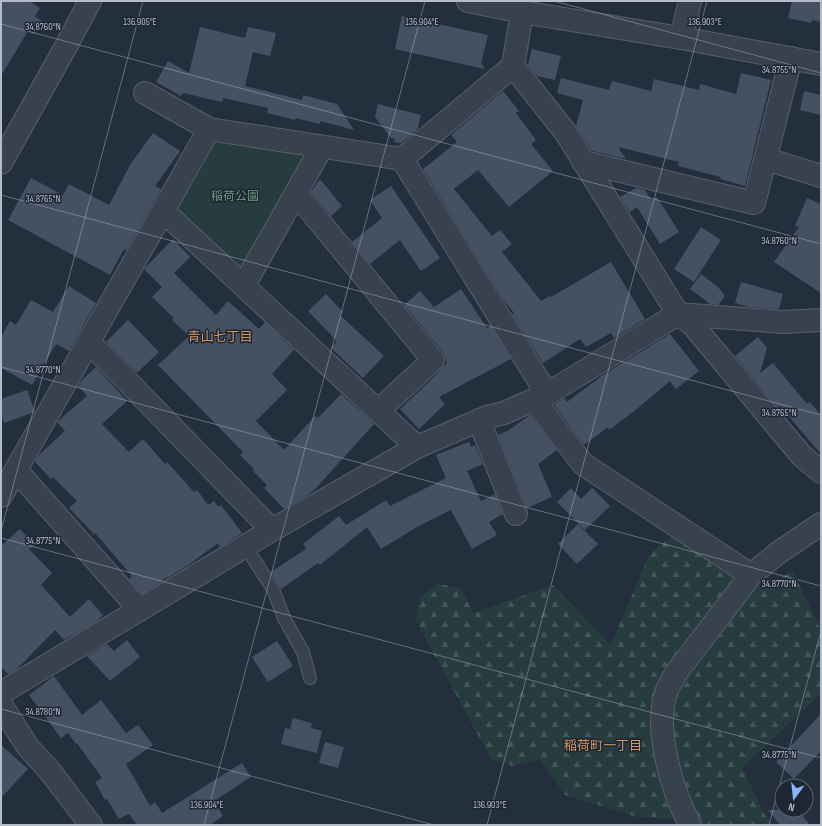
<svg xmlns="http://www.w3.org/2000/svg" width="822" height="826" viewBox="0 0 822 826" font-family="'Sofia Sans Condensed','Noto Sans JP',sans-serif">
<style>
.forest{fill:url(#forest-firs)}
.green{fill:#263c3f}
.building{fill:#455162}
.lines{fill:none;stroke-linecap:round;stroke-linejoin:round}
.service-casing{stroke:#565f6c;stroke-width:14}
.minor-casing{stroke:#565f6c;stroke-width:24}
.tertiary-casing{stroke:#565f6c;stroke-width:24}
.service{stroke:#38414e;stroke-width:12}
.minor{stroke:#38414e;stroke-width:22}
.tertiary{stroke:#38414e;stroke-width:22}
.ticks{fill:none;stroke:#b4bcc9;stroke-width:1;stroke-opacity:0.45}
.labels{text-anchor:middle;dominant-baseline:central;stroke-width:3;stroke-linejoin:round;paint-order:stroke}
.park-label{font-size:12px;fill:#6b9a76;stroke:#1d2633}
.neighbourhood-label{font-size:13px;fill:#d59563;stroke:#1d2633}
.ticks-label{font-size:10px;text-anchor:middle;fill:#b4bcc9;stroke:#1d2633;stroke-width:3;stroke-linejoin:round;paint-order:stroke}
</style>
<defs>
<pattern id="forest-firs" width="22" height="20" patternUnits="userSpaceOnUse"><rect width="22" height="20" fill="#263c3f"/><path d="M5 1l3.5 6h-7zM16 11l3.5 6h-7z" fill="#435659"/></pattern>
</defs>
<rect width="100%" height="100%" fill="#242f3e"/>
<path class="forest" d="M675,533L756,587L793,572L821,630V694L742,768L763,812L773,825H697L688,810L672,819L637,817L565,795L540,759L513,766L491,759L415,619L421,596L439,584L460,588L474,613L553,585L611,645L649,555Z"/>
<path class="green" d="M219,139L298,152L305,164L246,267L238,268L179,213L177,204L212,144Z"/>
<path class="building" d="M1,1H29L40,8L35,16L42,21L34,34L28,31L1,76Z
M792,1H821V22L812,20L811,23L788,18Z
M402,16L488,35L481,63L485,69L395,49Z
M200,27L245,38L248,27L276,33L270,56L253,52L245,86L302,100L303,95L337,104L354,130L320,121V124L295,118V120L267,113L268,108L223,98L222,102L183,93L181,96L156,82L168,61L189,73Z
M532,49L561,56L555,80L537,76L528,65Z
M741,73L771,80L745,186L720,179L721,177L678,166L679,162L618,147L626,159L592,151L576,126L583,100L557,93L561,78L609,90L612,81L651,91L654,79L699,90L700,84L736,94Z
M503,91L519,111L516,113L536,140L531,144L553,171L509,207L478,170L454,189L492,236L500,230L512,244L502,252L541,301L550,296L551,297L611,262L645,319L614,338L611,333L586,347L580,339L543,363L512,314L514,313L501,296L423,169L457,142L451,135Z
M804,91L821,95V115L800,110Z
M378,104L421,115L417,130L401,143L394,142L395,139L391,138L375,117Z
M153,133L180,151L155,186L161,189L126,251L124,249L110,275L8,220L31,178L63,195L69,184L109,205L130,165Z
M320,179L342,206L331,216L311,192Z
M391,186L440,258L421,271L400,240L370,264L352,242L382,218L370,200Z
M636,188L645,190L652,201L657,197L679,232L660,244L637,207L630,212L620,197Z
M807,198L821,204V293L774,262L799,227L795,226Z
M701,227L721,240L694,282L674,269Z
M173,239L190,257L174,273L216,315L228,301L259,329L265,322L294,350L272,374L287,390L256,421L284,450L315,416L318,418L341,394L374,424L317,487L308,495L284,509L264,488L267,485L252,470L254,469L240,455L243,452L158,365L189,336L172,320L174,318L152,297L162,287L144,269Z
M701,274L718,287L725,296L718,305L710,304L690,289Z
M741,282L783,294L779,309L749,307L735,303Z
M69,286L96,303L69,351L56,344L32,385L1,368V337L10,321L16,325L31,300L53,312Z
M461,289L487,328L491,326L511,359L439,397L445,404L419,429L400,409L435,376L447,363L443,352L404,305L420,291L434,307Z
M326,294L343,312L340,315L384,356L363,378L331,348L337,341L308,311Z
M128,320L159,352L137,373L106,342Z
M670,334L699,371L676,389L670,381L638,408L609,430L608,427L584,445L554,405L564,398L567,402L603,375Z
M758,337L767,348L760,373L773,363L807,404L810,402L821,415V454L780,406L778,408L735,356Z
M96,367L127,401L102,424L129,452L143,439L165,464L167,462L194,492L197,490L208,505L214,501L218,507L221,505L242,533L220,547L218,543L187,566L167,578L166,577L160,583L142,594L129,579L132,576L95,533L94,534L69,508L77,501L53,477L51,479L35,462L38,456L65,431L57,422L87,396L78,386L81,381Z
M27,390L35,412L4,423L1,414V399Z
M530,415L557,450L538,464L552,497L527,508L498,435L509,430Z
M469,442L471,447L475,445L483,464L467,471L481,501L495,494L503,514L489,522L497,535L472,549L451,510L417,527L381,549L367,527L320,565L318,563L281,589L271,572L306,549L303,544L339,516L346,525L386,500L390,506L446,478L436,455Z
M571,488L581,499L592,488L610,506L585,530L557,502Z
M578,524L598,544L577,564L558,544Z
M20,529L35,545L29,549L52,573L41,585L70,617L89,599L103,615L96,622L64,640L55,630L17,669L8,674L1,667V546Z
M127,640L140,657L110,681L87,656L107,644L114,651Z
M277,641L293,666L268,682L252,657Z
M54,676L82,715L101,700L126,733L138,725L153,745L126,764L150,806L155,802L162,813L242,763L251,777L214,801L223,816L210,825H137L129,814L119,819L107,799L105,800L95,782L102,778L77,743L76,744L68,733L61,738L29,695Z
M821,714V751L794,779L776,762Z
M293,718L312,723L311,728L322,731L317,753L281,744L285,728L290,729Z
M325,742L344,747L338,768L319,763Z
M1,745L28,769L1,798Z
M768,810H798L810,825H780Z"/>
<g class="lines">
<defs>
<path id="service" d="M245,546L273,589L284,618L303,652L310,678"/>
<path id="minor" d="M522,12L513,66L566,133L678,314L692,324L801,455L821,472
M681,38L690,1
M145,93L209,129L402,159L547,394
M402,159L513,66
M766,159L821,176
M583,162L754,203L791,58
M296,193L433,360L378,411
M163,211L417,447
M244,285L322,147
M89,342L272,530
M534,400L583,464L751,575
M479,420L516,514
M16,470L140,610
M1,496L163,211L209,129
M1,693L272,530L417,447L487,417L504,413L547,394L678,314L783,322L821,320
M1,705L28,747L49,770L91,825
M690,825C672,790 654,731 666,693C668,686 673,679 676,673L751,575L778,553L821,524"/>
<path id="tertiary" d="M468,1L522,12L681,38L821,64
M1,163L65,48L90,1"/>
</defs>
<use href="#service" class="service-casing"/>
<use href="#minor" class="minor-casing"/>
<use href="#tertiary" class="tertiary-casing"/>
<use href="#service" class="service"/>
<use href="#minor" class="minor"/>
<use href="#tertiary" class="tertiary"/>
</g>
<path class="ticks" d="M554,1L821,73M1,24L821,244M1,195L821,415M1,367L821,586M1,531L143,1M1,538L821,758M1,709L434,825M204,825L425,1M487,825L707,1M769,825L821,631"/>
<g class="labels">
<g class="park-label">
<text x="235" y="196">稲荷公園</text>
</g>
<g class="neighbourhood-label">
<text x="220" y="337">青山七丁目</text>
<text x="603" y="746">稲荷町一丁目</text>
</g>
</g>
<g class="ticks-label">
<text x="422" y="25">136.904°E</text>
<text x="705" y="25">136.903°E</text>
<text x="140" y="25">136.905°E</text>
<text x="43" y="30">34.8760°N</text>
<text x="779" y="73">34.8755°N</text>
<text x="43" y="202">34.8765°N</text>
<text x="779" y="244">34.8760°N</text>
<text x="43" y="373">34.8770°N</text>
<text x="779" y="416">34.8765°N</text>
<text x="43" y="544">34.8775°N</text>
<text x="779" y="587">34.8770°N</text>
<text x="43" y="715">34.8780°N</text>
<text x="779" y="758">34.8775°N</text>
<text x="207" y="808">136.904°E</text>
<text x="490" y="808">136.903°E</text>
</g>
<rect width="822" height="826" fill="none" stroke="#b4bcc9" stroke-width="4"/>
<g transform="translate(794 798) rotate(195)"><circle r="19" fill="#1d2633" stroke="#59626f"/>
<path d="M0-3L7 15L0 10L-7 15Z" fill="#8ab4f8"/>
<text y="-6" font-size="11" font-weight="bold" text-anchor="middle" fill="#b4bcc9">N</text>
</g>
</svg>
